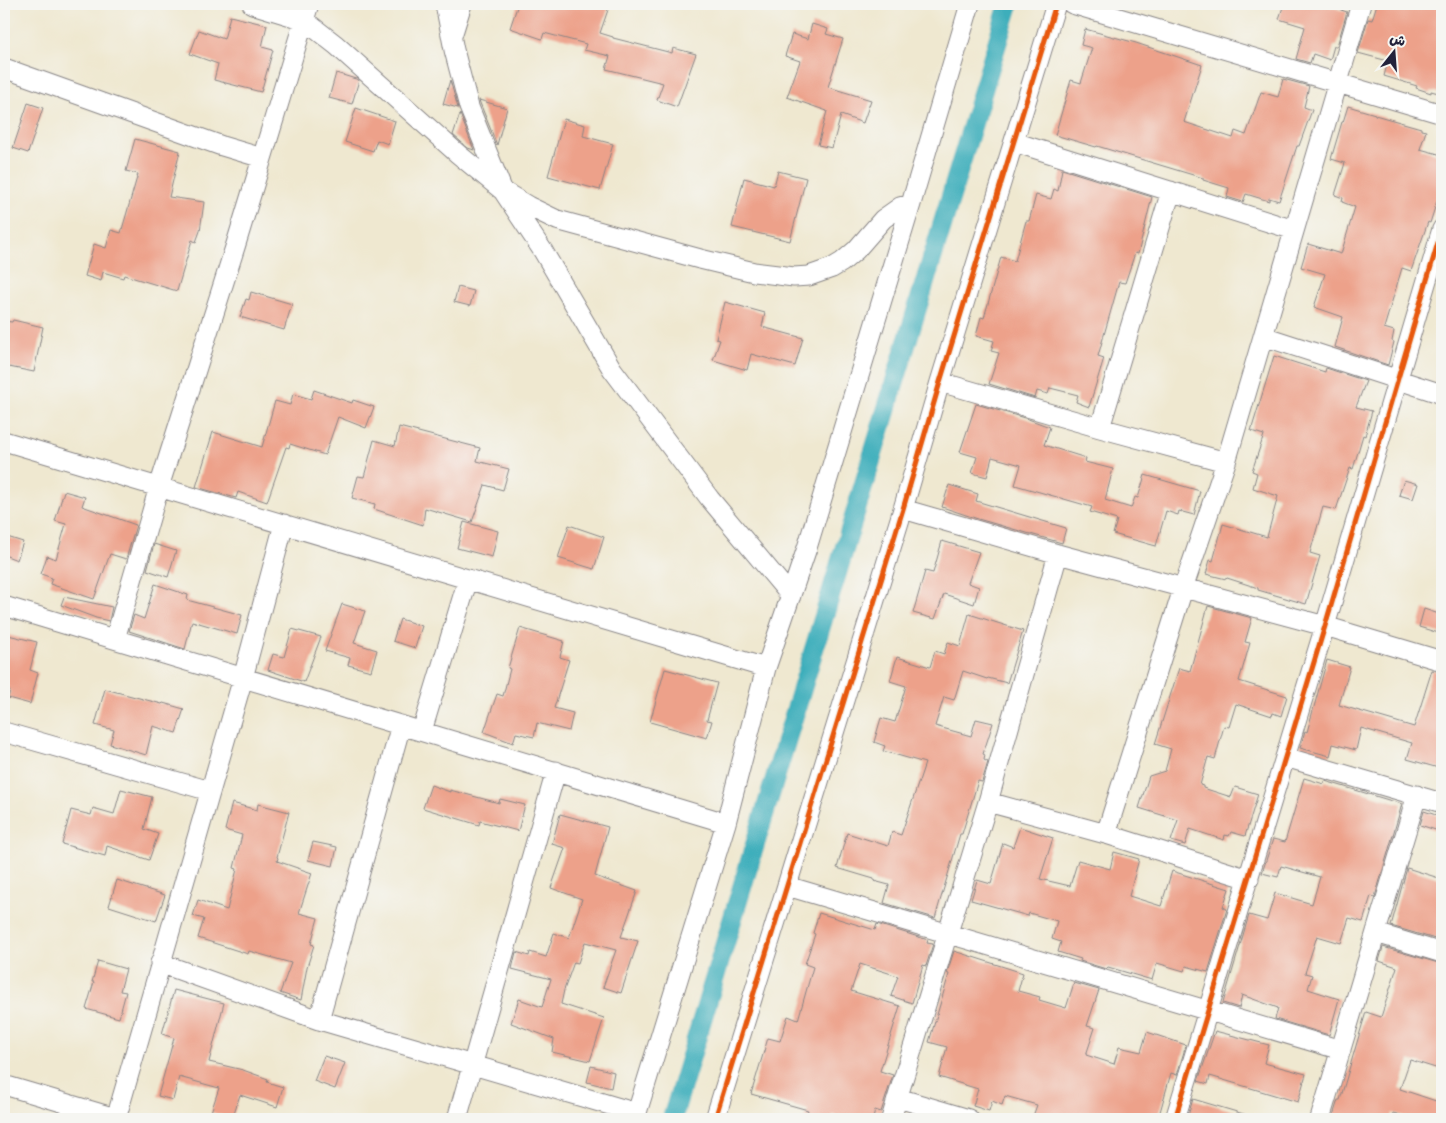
<svg xmlns="http://www.w3.org/2000/svg" width="1446" height="1123" viewBox="0 0 1446 1123" font-family="Itim,'Playpen Sans Arabic',sans-serif">
<style>
.lines{fill:none;stroke-linecap:round;stroke-linejoin:round}
.canal{stroke:#3eaebb;stroke-width:20}
.building{fill:#eda18a}
.minor-casing{stroke:#888586;stroke-width:21}
.minor{stroke:#fff;stroke-width:19}
.cycleway-casing{stroke:#f6f6f2;stroke-width:8}
.cycleway{stroke:#e8590c;stroke-width:5}
</style>
<rect width="100%" height="100%" fill="#f6f6f2"/>
<filter id="ink" filterUnits="userSpaceOnUse"><feTurbulence type="fractalNoise" baseFrequency=".02" numOctaves="2"/><feDisplacementMap in="SourceGraphic" scale="10" xChannelSelector="R" yChannelSelector="G"/><feConvolveMatrix kernelMatrix="1 2 1 2 8 2 1 2 1" color-interpolation-filters="sRGB"/></filter>
<filter id="wash" filterUnits="userSpaceOnUse"><feTurbulence type="fractalNoise" baseFrequency=".0096" numOctaves="4" result="noise"/><feDisplacementMap in="SourceGraphic" scale="20" xChannelSelector="R" yChannelSelector="G"/><feGaussianBlur stdDeviation="1.12" result="paint"/><feColorMatrix in="noise" values="0 0 0 0 0 0 0 0 0 0 0 0 0 0 0 0 0 1.4 0 .05"/><feComposite in="paint" operator="in"/></filter>
<g filter="url(#wash)">
<rect width="100%" height="100%" fill="#efe8d0"/>
<g class="lines">
<path class="canal" d="M672,1119L1009,4"/>
</g>
<g id="blocks">
<path class="building" d="M518,4H610L600,33L613,37V38L672,53L673,48L696,54L677,107L657,100L663,83L606,69L610,56L584,50L586,44L544,33L542,39L510,28Z
M1284,4H1323L1347,12L1337,46H1334L1330,60L1313,54L1310,63L1296,59L1305,27L1279,19Z
M1377,4H1442V94L1431,91V93L1416,88L1417,86L1384,76L1388,61L1358,53L1368,19L1372,20Z
M230,16L267,25L262,47L273,50L261,92L214,80L218,64L190,54L199,30L224,39Z
M812,24L828,29L826,34L843,39L828,87L871,100L863,123L841,115L832,148L818,145L827,111L787,97L800,61L785,56L792,34L808,39Z
M1085,29L1136,43L1202,65L1184,122L1233,138L1235,131L1246,135L1261,92L1278,97L1283,79L1309,86L1304,107L1312,110L1299,146H1297L1279,201L1269,198V201L1246,194L1243,202L1227,197L1229,188L1203,180V178L1097,146L1096,147L1055,135L1071,80L1081,83L1092,48L1081,45Z
M336,73L359,80L352,104L329,98Z
M450,80L458,108L443,104Z
M479,100L507,108L497,145L480,103Z
M28,103L43,108L28,153L13,148Z
M1348,106L1375,114V115L1421,128V130L1426,131L1420,149L1442,155V200L1438,198L1430,223L1428,222L1411,271L1402,268L1384,328L1394,331L1392,341L1394,342L1388,365L1335,347L1343,317L1314,307L1325,274L1301,267L1308,244L1341,254L1355,207L1342,202L1343,198L1335,195L1345,163L1331,159L1342,122H1343Z
M356,108L395,121L388,144L377,140L373,151L345,142Z
M460,114L474,150L468,148L453,135Z
M564,119L585,125L583,136L613,144L600,190L548,176Z
M135,139L180,151L169,197L204,202L200,231L196,242L192,240L177,291L124,275L123,278L103,272L101,281L85,276L94,244L106,248L111,230L121,233L138,174L126,171Z
M1062,169L1152,197L1138,254L1135,253L1125,283L1119,282L1098,356L1104,358L1089,407L1076,402L1078,395L1050,388L1048,394L1037,391L1035,398L989,384L999,353L991,351L994,341L976,336L981,317L984,318L1001,257L1015,261L1026,221H1029L1036,195L1051,199L1054,189L1058,191Z
M778,171L806,178L790,241L732,227L744,178L774,186Z
M458,287L474,291L470,306L454,302Z
M251,292L292,304L284,330L240,317L246,299L249,300Z
M725,302L765,313L762,327L803,338L795,366L751,354L747,370L713,360L720,340L716,339Z
M13,320L43,327L34,372L4,366V321L12,322Z
M1274,356L1325,372L1326,368L1366,381L1356,407L1372,411L1365,436L1363,435L1353,469L1350,468L1336,510L1323,507L1310,553L1320,556L1306,604L1258,590V588L1227,578L1226,579L1206,574L1210,560L1213,561L1223,524L1267,537L1278,496L1253,488L1257,473L1252,471L1264,435L1251,431Z
M314,390L352,403L353,400L374,407L366,428L338,417L325,455L290,444L289,448L286,447L267,502L238,492L236,498L196,487L213,432L262,447L275,401L290,405L293,394L311,399Z
M976,404L1028,419L1050,427L1044,445L1086,458L1085,462L1113,469L1105,500L1131,508L1135,497L1138,498L1145,475L1200,491L1194,515L1179,511L1178,515L1166,511L1156,546L1113,534L1117,520L1090,512L1092,507L1015,485L1021,465L992,457L987,477L972,473L977,457L960,452Z
M399,427L480,448L477,461L509,469L503,490L485,485L472,522L425,508L423,525L374,509L375,504L352,498L358,476L364,477L374,440L395,446Z
M1404,480L1418,484L1413,499L1399,495Z
M949,485L978,494L976,501L1066,528L1062,543L978,519L942,507Z
M64,491L85,497L82,506L136,525L126,559L110,554L94,599L50,584L52,578L41,574L47,556L56,559L66,524L55,521Z
M464,522L498,531L492,557L457,548Z
M569,525L604,537L594,569L558,558Z
M4,536L23,542L17,560L4,555Z
M942,541L979,552L968,583L979,587L974,604L944,594L935,619L913,613L925,571L933,573Z
M154,544L176,551L168,577L147,570Z
M155,584L188,595L187,600L242,615L237,634L192,621L185,649L129,631L134,615L144,619Z
M64,597L112,607L109,621L96,618L61,605Z
M342,604L365,611L354,643L377,650L371,671L348,665L350,658L325,651Z
M1208,606L1252,618L1245,642L1250,643L1239,681L1287,696L1281,716L1273,713L1272,716L1236,704L1229,727L1224,726L1215,759L1208,757L1200,785L1203,786V788L1231,797L1235,787L1258,794L1245,836L1231,832L1229,836L1225,835L1224,840L1190,829L1185,845L1171,841L1178,820L1139,808L1149,776L1165,771L1171,749L1155,744L1179,668L1190,671Z
M1424,609L1442,615V634L1419,627Z
M969,614L1023,631L1007,683L988,678L987,679L963,671L954,700L944,697L935,726L971,736L976,719L993,723L983,754L985,755L984,760L988,762L982,782L978,781L962,834H960L935,918L884,903L889,885L874,881V879L837,868L847,833L888,846L892,832L901,835L925,763L883,751L885,746L874,742L881,718L895,722L906,686L890,681L897,657L930,667L935,651L944,654L948,642L960,646Z
M400,619L422,626L415,648L393,641Z
M520,628L564,641L560,657L569,660L554,708L573,713L569,731L537,723L534,737L516,733L513,743L484,732L497,694L503,696L510,669L508,668Z
M292,629L321,637L304,682L268,670L273,654L284,657Z
M8,635L37,642L30,670L38,673L30,704L8,698L10,691L4,689V652Z
M1327,660L1350,667L1339,705L1414,727L1432,670L1442,672V769L1407,759L1412,743L1361,728L1356,750L1333,744L1330,756L1300,748L1305,731L1307,732Z
M665,669L717,683L707,720L712,721L707,738L650,722Z
M105,689L162,704L163,703L184,709L176,733L153,726L146,755L110,744L114,730L95,725Z
M1304,778L1324,784L1325,781L1402,804L1375,897L1371,896L1363,922L1349,918L1341,943L1317,936L1305,973L1312,975L1308,989L1339,999L1329,1035L1275,1019L1278,1008L1242,995L1239,1008L1223,1003L1249,915L1267,920L1275,893L1312,904L1320,877L1281,866L1278,877L1262,873L1273,839L1285,842Z
M431,785L450,792V790L499,803L500,799L525,805L518,831L480,821L479,825L423,808Z
M121,789L152,797L144,829L158,834L149,860L107,846L105,856L62,844L71,810L91,815L93,808L114,814Z
M232,803L257,810L258,804L289,812L277,857L278,858L277,861L312,873L299,913L318,918L311,944L314,945L307,967L301,1000L280,993L291,963L249,951L248,954L198,938L204,919L193,916L198,900L227,910L237,869L234,868L242,835L225,830Z
M1424,811L1442,817V832L1420,825Z
M560,814L608,827L595,876L637,891L621,937L638,941L621,993L603,987L616,950L585,942L578,963L574,962L564,990L561,1004L604,1018L590,1061L552,1052L554,1039L511,1023L519,999L542,1007L551,979L512,969L516,952L529,956L530,952L546,957L554,933L569,938L582,899L551,888L565,848L552,844Z
M1020,827L1053,838L1040,879L1070,886L1078,860L1110,869L1114,852L1139,859L1129,896L1161,906L1172,871L1229,889L1223,907L1227,909L1208,972L1186,966L1184,971L1157,963L1152,980L1108,967L1106,969L1080,961L1081,959L1058,952L1061,942L1052,939L1057,921L1029,913L1028,916L971,900L977,880L991,884L1003,843L1013,847Z
M313,842L337,847L333,866L308,860Z
M1407,868L1442,879V941L1391,926Z
M117,880L165,895L156,921L109,906Z
M819,913L875,930L877,924L928,940L927,943L933,944L926,966L923,965L912,1003L891,996L898,976L860,964L851,991L900,1006L880,1071L893,1075L881,1112L875,1110L873,1119H846L833,1115L832,1119H805L808,1110L751,1094L768,1038L780,1041L788,1016L798,1020L813,967L805,964L815,934L813,933Z
M1383,947L1442,964V1070L1410,1060L1400,1089L1442,1103V1119H1414L1393,1113L1391,1119H1332L1338,1100H1340L1366,1012L1381,1017L1397,967L1379,961Z
M954,951L1023,973L1018,991L1040,997L1039,1000L1066,1008L1074,983L1099,990L1087,1026L1095,1028L1086,1055L1114,1064L1119,1047L1141,1052L1147,1032L1186,1045L1177,1075L1171,1073L1158,1119H1032L1037,1105L1005,1096L1002,1105L992,1101L989,1111L973,1106L978,1089L939,1077L947,1047L929,1042L949,974L947,973Z
M98,961L126,969L120,991L126,992L119,1018L86,1009L94,982H92Z
M174,990L224,1003L209,1062L243,1070L268,1079L267,1082L283,1087L277,1107L240,1095L232,1119L211,1112L219,1088L179,1077L173,1100L158,1096L174,1038L162,1034Z
M1215,1031L1269,1045L1264,1063L1306,1074L1298,1102L1210,1076L1208,1084L1198,1081Z
M324,1056L345,1063L335,1089L314,1081Z
M591,1066L614,1072L611,1088L587,1082Z
M1193,1099L1247,1115L1246,1119H1187Z"/>
</g>
</g>
<g filter="url(#ink)">
<use href="#blocks" fill-opacity="0" stroke="#888586" stroke-width="1"/>
<g class="lines">
<defs>
<path id="minor" d="M252,4L304,20L336,45L458,154L503,191L528,206L557,220L700,259L754,272L794,277L809,276L832,268L842,262L856,250L883,219L900,207L911,204
M445,4L454,50L469,107L503,191L543,251L612,369L710,499L791,596
M1072,4L1442,114
M452,36L462,4
M4,68L222,146L262,158
M1014,142L1294,230
M1263,336L1442,394
M940,382L1100,428L1226,462
M1100,428L1171,191
M4,441L766,668
M903,509L1058,554L1325,626L1442,661
M4,606L726,823
M115,639L159,487L236,244L309,4
M422,731L468,579
M4,732L210,791
M1285,757L1442,803
M988,802L1106,834L1249,879
M1106,834L1183,589L1226,462L1361,4
M787,886L1341,1050
M1376,933L1442,953
M160,963L319,1020L637,1113
M319,1020L401,725
M4,1085L119,1119
M898,1098L969,1119
M116,1119L243,678L284,524
M457,1119L556,771
M635,1119L726,823L766,668L807,548L911,204L970,4
M715,1119L903,509L940,382L1056,4
M891,1119L988,802L1058,554
M1175,1119L1325,626L1442,229
M1320,1119L1417,795"/>
</defs>
<use href="#minor" class="minor-casing"/>
<use href="#minor" class="minor"/>
<defs>
<path id="cycleway" d="M715,1119L903,509L940,382L1056,4
M1175,1119L1325,626L1442,229"/>
</defs>
<use href="#cycleway" class="cycleway-casing"/>
<use href="#cycleway" class="cycleway"/>
</g>
</g>
<rect width="1446" height="1123" fill="none" stroke="#f6f6f2" stroke-width="20"/>
<g transform="translate(1394 52) rotate(17)" stroke="#f6f6f2" stroke-width="4" paint-order="stroke">
<path d="M0-4L9 19L0 12L-9 19Z" fill="#22223b"/>
<text y="-8" font-size="14" font-weight="bold" text-anchor="middle" fill="#22223b">ش</text>
</g>
</svg>
